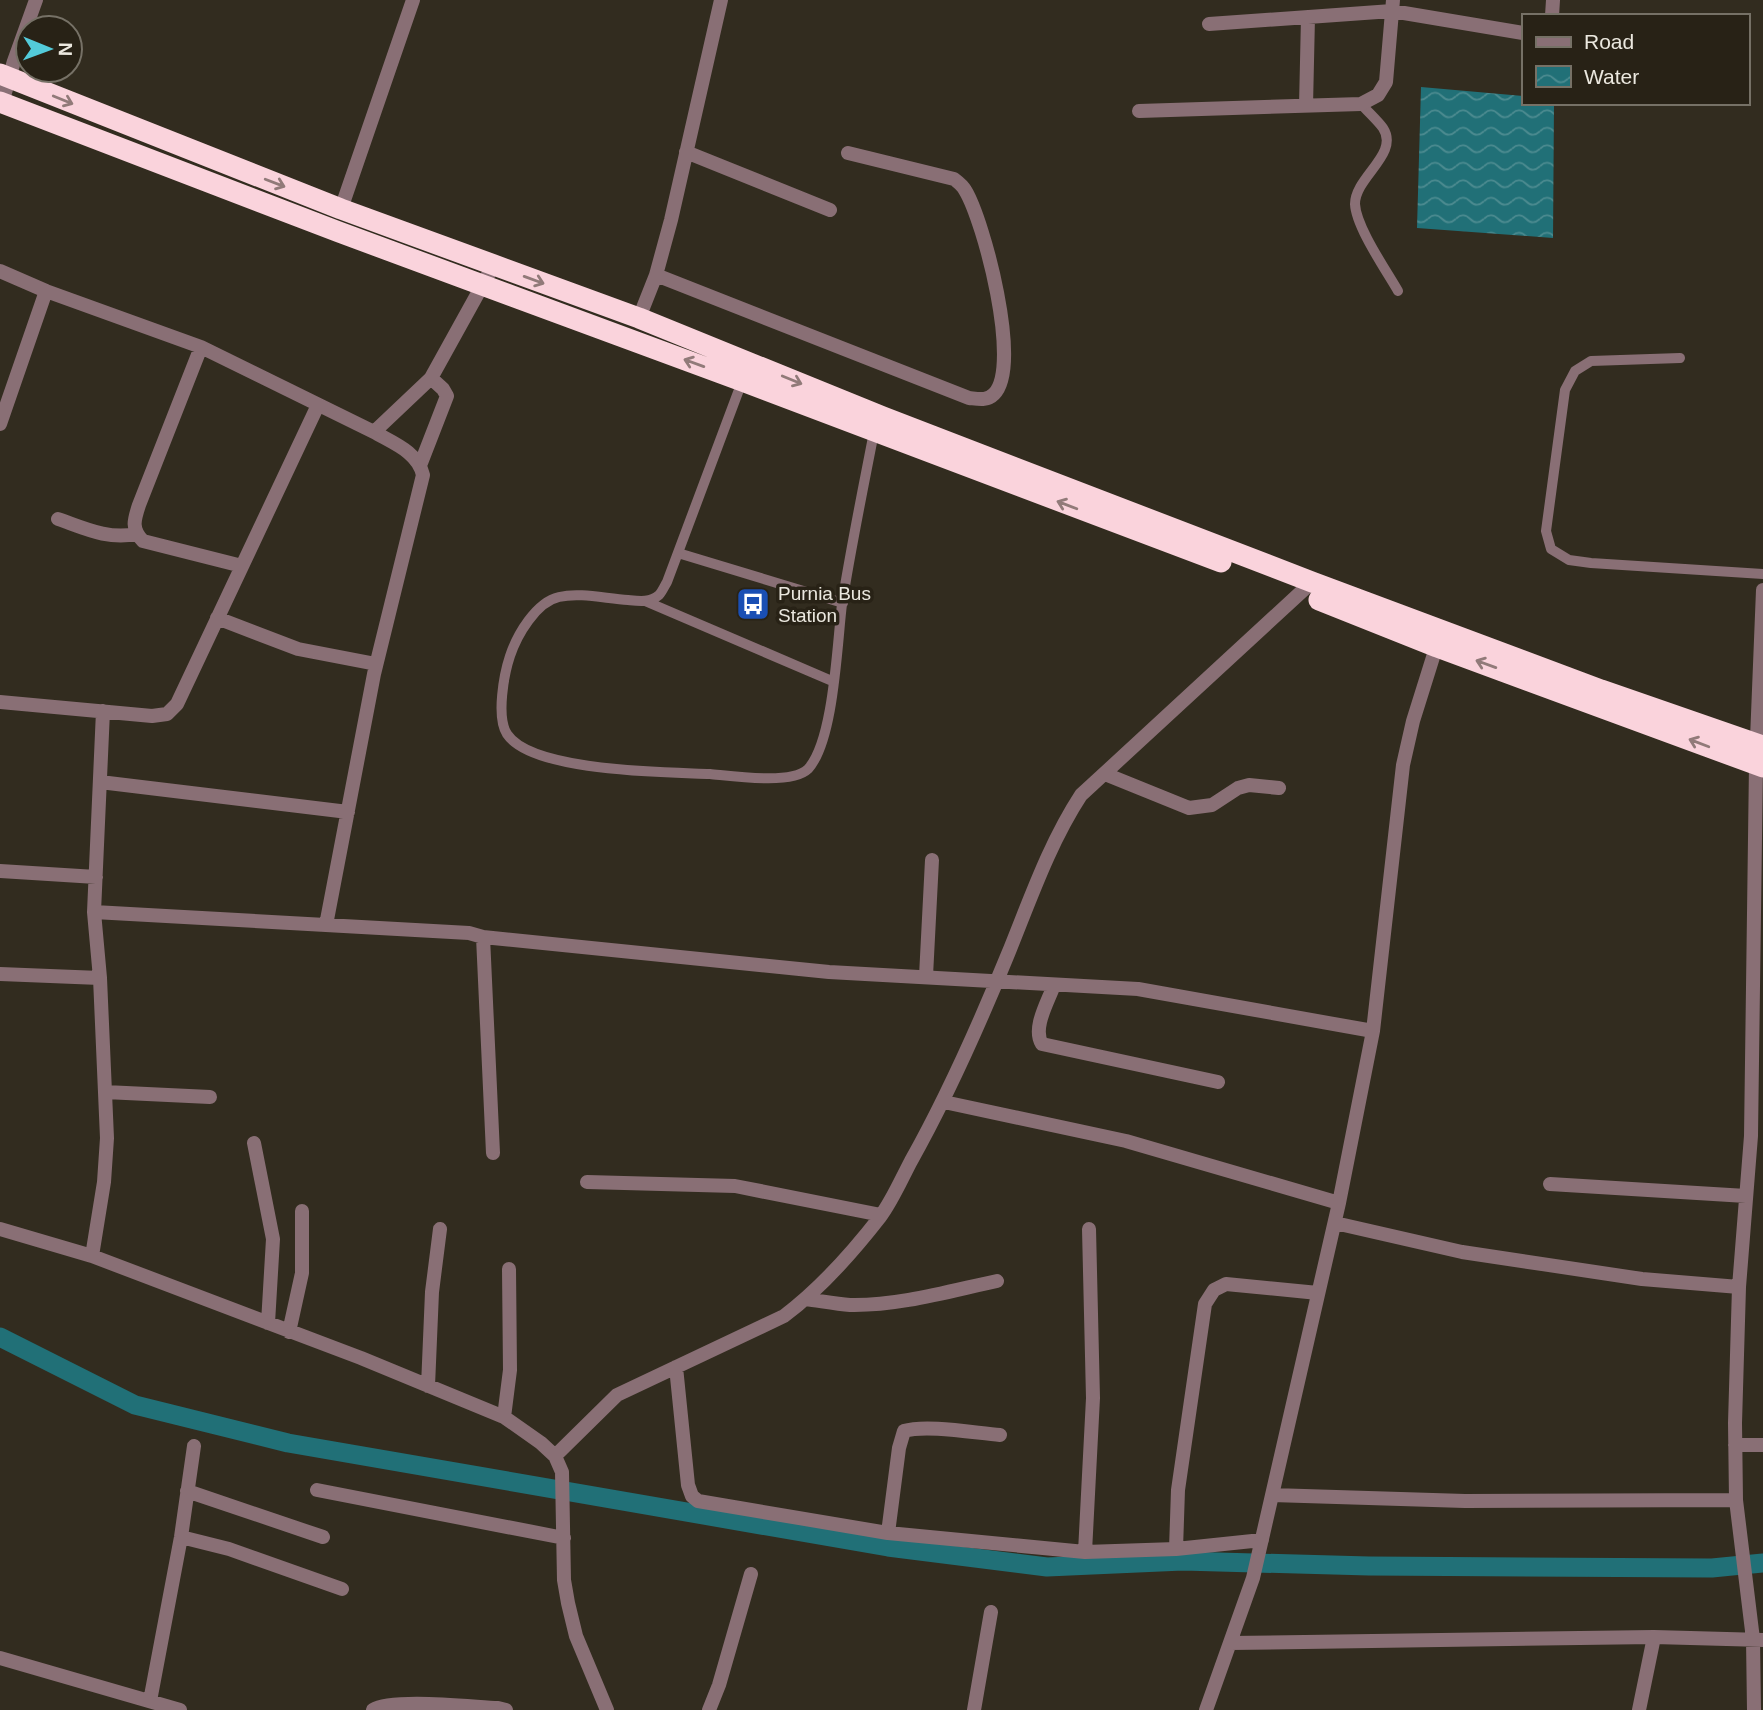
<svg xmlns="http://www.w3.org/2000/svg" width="1763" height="1710" viewBox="0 0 1763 1710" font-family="Arial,sans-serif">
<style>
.water{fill:url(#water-waves)}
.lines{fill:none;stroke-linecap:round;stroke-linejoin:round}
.canal{stroke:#217077;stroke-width:19}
.lane{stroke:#896f75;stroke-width:10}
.street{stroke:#896f75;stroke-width:14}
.highway{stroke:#fad3dc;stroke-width:21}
.oneway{stroke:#917a79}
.labels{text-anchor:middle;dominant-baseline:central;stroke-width:7;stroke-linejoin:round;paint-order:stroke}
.poi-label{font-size:19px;fill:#ebe8df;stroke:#282216;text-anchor:start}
</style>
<defs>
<pattern id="water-waves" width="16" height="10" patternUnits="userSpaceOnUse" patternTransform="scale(1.75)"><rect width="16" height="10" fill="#217077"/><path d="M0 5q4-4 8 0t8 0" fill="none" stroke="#4c8b90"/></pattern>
</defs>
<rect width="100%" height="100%" fill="#322c1f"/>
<path class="water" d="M1421,87L1523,96V103H1554L1553,238L1417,228Z"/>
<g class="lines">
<path class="canal" d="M0,1337L135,1405L288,1443L888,1547L1047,1567L1183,1561L1369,1566L1712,1568L1763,1563"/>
<path class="lane" d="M1361,104C1368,112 1377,120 1383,128C1400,154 1355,177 1355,204C1356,227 1386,270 1398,291
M1680,358L1591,361L1575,371L1565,390L1546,531L1551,549L1569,560L1591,563L1763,574
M743,379L667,582C665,585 662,592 659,595C650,603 638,601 628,600C607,599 580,592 559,597C536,602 517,635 510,656C504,674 496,717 507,734C532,772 665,772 710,774C732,776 792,785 808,769C834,741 837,644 842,604C851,547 863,489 874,432
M678,553L843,603
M645,601L832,681"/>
<path class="street" d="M1552,16L1553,0
M1209,24L1392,11L1523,33
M2,103L14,61L36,0
M1306,106L1308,17
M1139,111L1361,104L1378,95L1386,82L1393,0
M686,152L830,210
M341,209L413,0
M0,271L46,291
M656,275L969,398C979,399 987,401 994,394C1022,366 984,221 965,190C963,186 958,182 954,179L848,153
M639,318L656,275L671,220L721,0
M201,347L139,505C134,520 131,529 143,541L242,566
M0,424L46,291L201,347L374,432L431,378L493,266
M421,463L447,396L443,389L431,378
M58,519C84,528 108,540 136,534
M217,618L298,649L376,664
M0,702L152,716L167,714L177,704L318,405
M1105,774L1189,808L1212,805L1238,788L1249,785L1279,788
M100,782L348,812
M0,871L96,877
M94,912L469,933L483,937L829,972L1138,989L1373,1031
M326,925L374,674L423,475C418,452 393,443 374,432
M483,937L493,1153
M0,974L100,978
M926,976L932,860
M1054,985C1048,1002 1032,1028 1042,1044L1218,1082
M105,1092L210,1097
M944,1102L1126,1141L1339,1203
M254,1143L273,1239L268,1323
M587,1182L735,1186L881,1215
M1550,1184L1746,1196
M1335,1223L1462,1252L1642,1279L1739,1287
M0,1229L92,1256L361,1358L504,1417L541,1443L555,1456L562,1472L564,1580L568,1603L576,1636L607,1710
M92,1256L104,1182L107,1138L100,978L94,912L103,711
M806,1299C821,1301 836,1304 850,1305C899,1306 950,1291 997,1281
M289,1332L302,1273V1211
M676,1367L688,1485L692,1496L698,1501L888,1533L1085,1552L1176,1549L1262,1540
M428,1386L432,1292L440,1229
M504,1417L510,1370L509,1269
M1735,1445H1763
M555,1456L617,1395L784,1316C820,1289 852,1253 880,1217C892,1201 901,1180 911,1161C948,1095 979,1025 1008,954C1030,900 1049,844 1081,795L1312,582
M317,1490L564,1538
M187,1491L323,1537
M1272,1495L1465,1501L1736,1500
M888,1533L899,1448L904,1431C926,1424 975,1433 1000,1435
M181,1537L229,1549L342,1589
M1176,1549L1178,1490L1205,1304L1214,1290L1226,1284L1318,1293
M1085,1552L1093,1398L1089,1229
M1230,1643L1654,1637L1763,1640
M0,1658L180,1710
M150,1701L181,1537L194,1446
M373,1710C392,1698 472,1707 498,1708L506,1710
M709,1710L719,1685L751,1574
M974,1710L991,1612
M1206,1710L1253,1578L1339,1203L1373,1031L1403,765L1413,721L1439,638
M1639,1710L1654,1637
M1754,1710L1753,1639L1736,1500L1735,1423L1739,1287L1751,1136L1756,764L1763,590"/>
<path class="highway" d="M0,74L341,209L639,318L883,417L1312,582L1601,690L1763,746
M0,102L339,232L742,381L1221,562
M1319,600L1437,647L1763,767"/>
</g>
<defs><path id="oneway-shaft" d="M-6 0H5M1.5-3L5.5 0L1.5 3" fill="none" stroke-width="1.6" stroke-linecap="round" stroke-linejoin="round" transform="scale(1.75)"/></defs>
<g class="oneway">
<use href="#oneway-shaft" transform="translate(63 100) rotate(22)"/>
<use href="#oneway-shaft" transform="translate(275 183) rotate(21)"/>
<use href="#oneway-shaft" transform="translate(534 280) rotate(20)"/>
<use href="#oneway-shaft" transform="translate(694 363) rotate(-160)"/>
<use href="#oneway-shaft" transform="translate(792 380) rotate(22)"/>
<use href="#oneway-shaft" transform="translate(1067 505) rotate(-159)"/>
<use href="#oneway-shaft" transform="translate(1486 664) rotate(-160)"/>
<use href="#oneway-shaft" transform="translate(1699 743) rotate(-159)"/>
</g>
<defs>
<symbol id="bus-square" viewBox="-11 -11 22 22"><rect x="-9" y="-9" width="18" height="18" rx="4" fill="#1a4fb4" stroke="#282216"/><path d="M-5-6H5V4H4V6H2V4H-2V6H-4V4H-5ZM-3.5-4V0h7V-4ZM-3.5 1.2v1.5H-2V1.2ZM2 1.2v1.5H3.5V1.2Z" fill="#fff"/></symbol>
</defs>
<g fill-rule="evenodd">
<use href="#bus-square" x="734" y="585" width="38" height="38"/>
</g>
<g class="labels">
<g class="poi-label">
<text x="778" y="593">Purnia Bus<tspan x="778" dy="22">Station</tspan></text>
</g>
</g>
<rect x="1522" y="14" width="228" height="91" fill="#282216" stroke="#767166" stroke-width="2"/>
<rect x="1536" y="37" width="35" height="10" fill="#896f75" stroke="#767166" stroke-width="2"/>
<text x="1584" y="49" font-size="21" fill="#ebe8df">Road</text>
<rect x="1536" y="66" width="35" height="21" fill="url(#water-waves)" stroke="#767166" stroke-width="2"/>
<text x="1584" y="84" font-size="21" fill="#ebe8df">Water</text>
<g transform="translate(49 49) rotate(91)"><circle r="33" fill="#282216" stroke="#767166" stroke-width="2"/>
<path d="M0-5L12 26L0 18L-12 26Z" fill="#53cbda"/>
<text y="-10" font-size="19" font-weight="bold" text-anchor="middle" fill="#ebe8df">N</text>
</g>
</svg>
